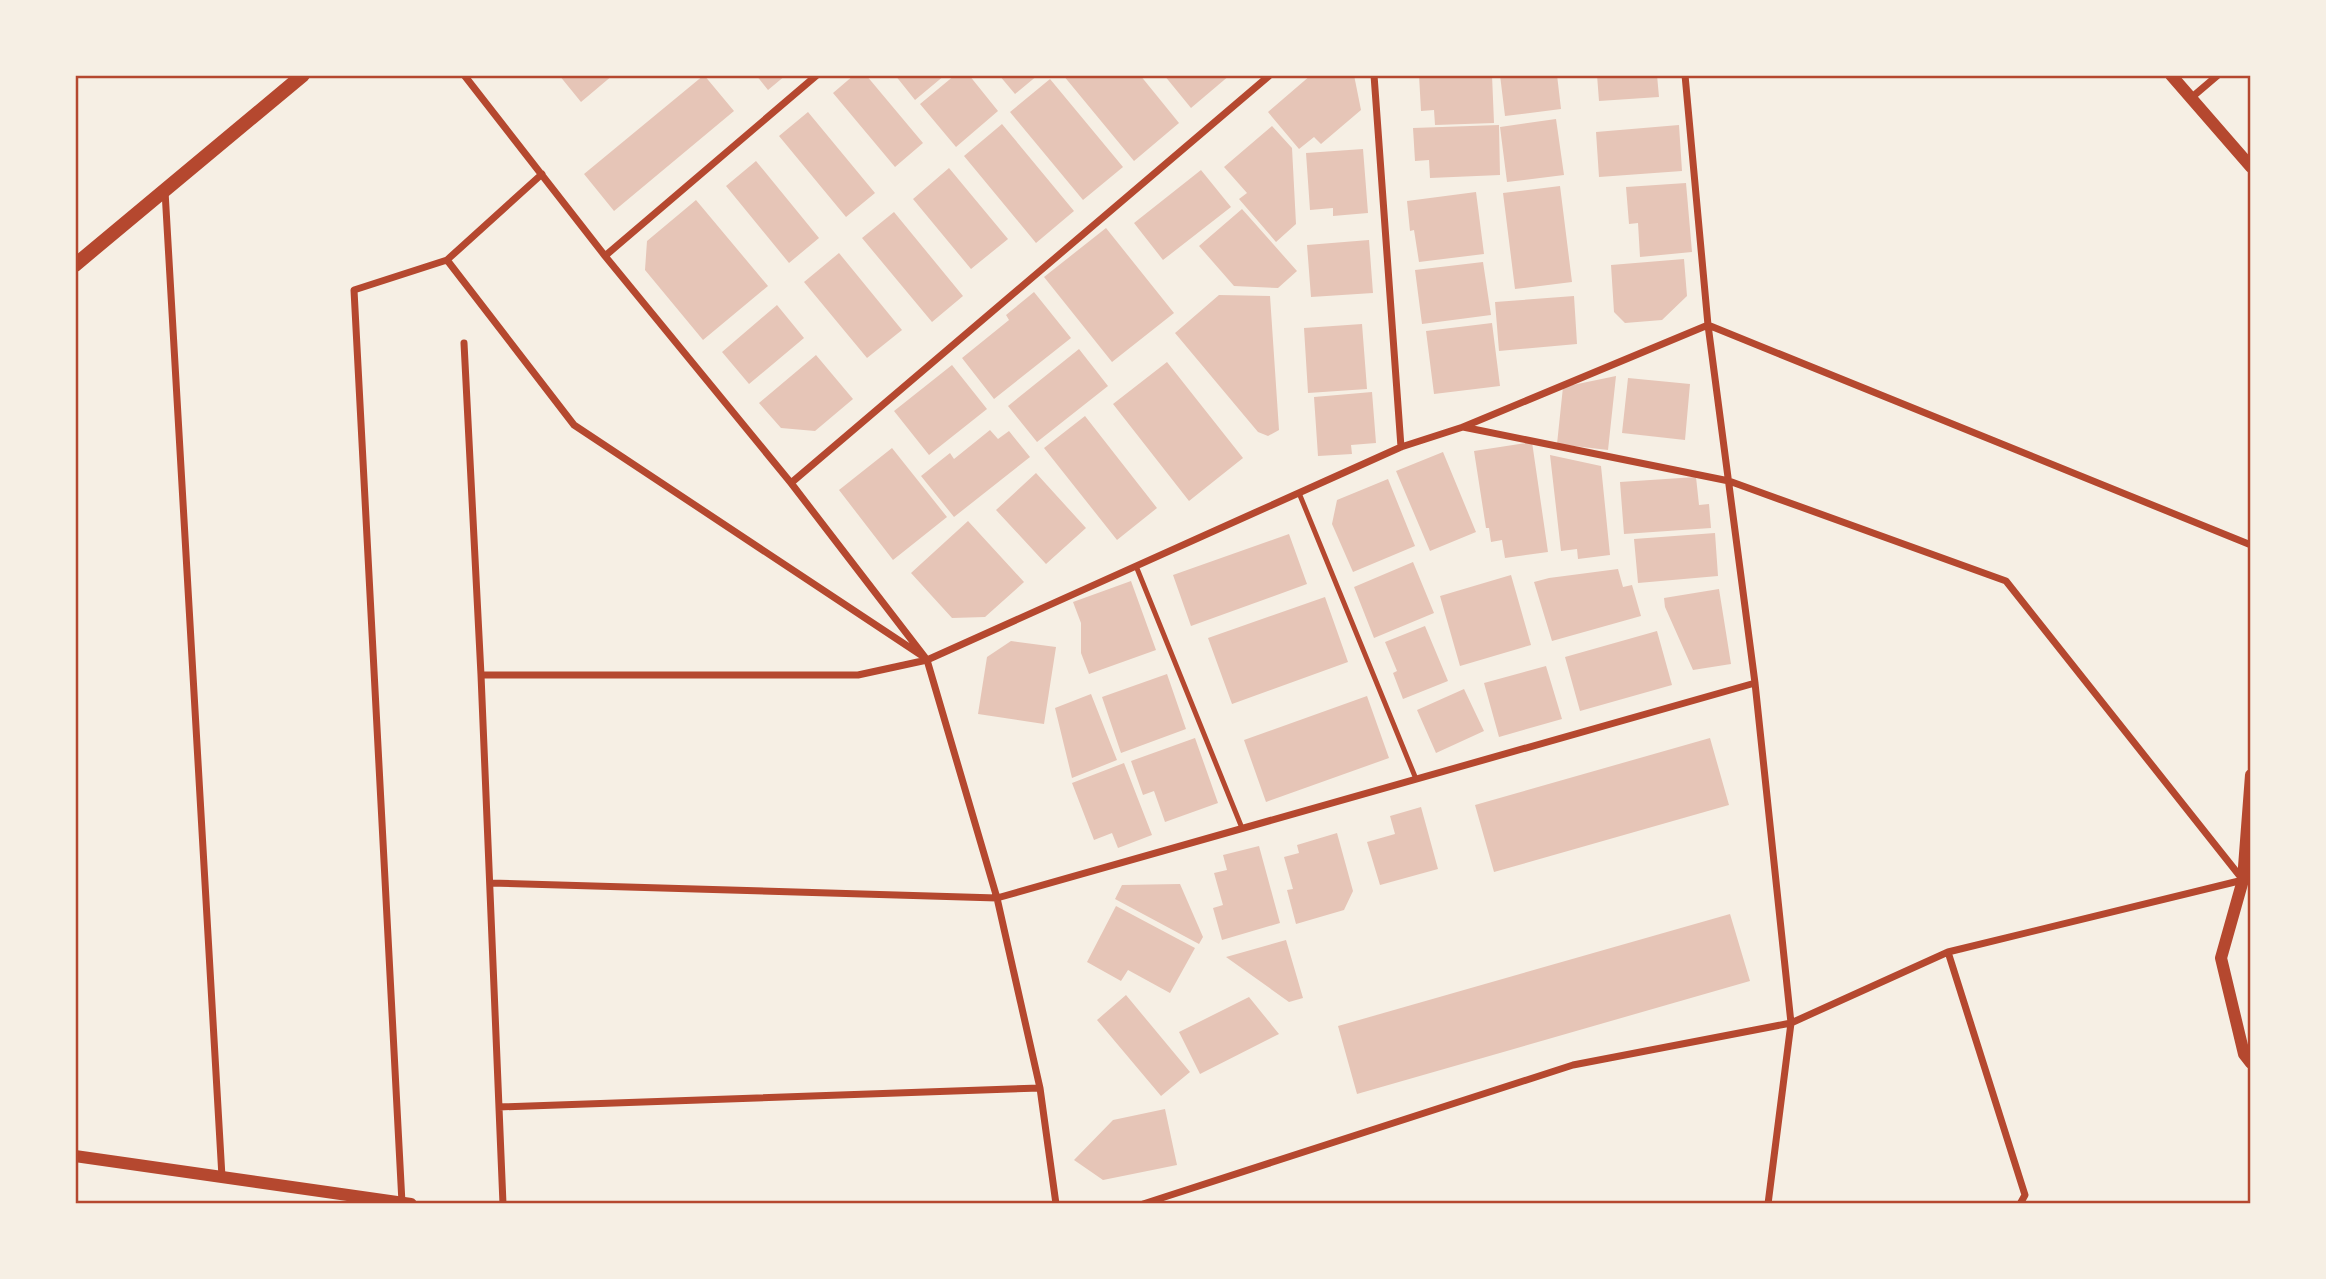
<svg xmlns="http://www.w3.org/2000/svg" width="2326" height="1279" viewBox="0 0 2326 1279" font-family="'Sofia Sans Condensed',sans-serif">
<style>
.building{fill:#e6c5b7}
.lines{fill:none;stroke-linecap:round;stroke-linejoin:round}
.service{stroke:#b5482f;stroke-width:5}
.minor{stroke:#b5482f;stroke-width:7}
.tertiary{stroke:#b5482f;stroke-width:12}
.secondary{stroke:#b5482f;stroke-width:14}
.neatline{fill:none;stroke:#b5482f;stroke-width:2.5}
</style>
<rect width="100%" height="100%" fill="#f6efe4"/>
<path class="building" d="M559,75H613L581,102Z
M704,75L734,111L614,211L584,174Z
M756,75H786L768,90Z
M854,75H866L923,143L895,167L833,93Z
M895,75H945L915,100Z
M955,75H969L998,111L956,147L920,104Z
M999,75H1038L1015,94Z
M1063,75H1140L1179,123L1134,161Z
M1164,75H1230L1191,108Z
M1311,75H1354L1361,110L1321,144L1314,137L1299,149L1268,112Z
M1419,75H1492L1494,123L1435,125L1434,110L1421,111Z
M1500,75H1557L1561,109L1505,116Z
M1597,75H1657L1659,97L1599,101Z
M1050,79L1123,167L1083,200L1010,112Z
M808,112L875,193L846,217L779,136Z
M1556,119L1564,175L1507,182L1500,127Z
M1002,124L1074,211L1036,243L964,156Z
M1499,125L1500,175L1430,178L1429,160L1415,161L1413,128Z
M1679,125L1682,171L1599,177L1596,132Z
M1272,126L1292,148L1296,224L1276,242L1239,199L1247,193L1224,167Z
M1363,149L1368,213L1333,216V208L1310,210L1306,153Z
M756,161L819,238L789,263L726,186Z
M949,168L1008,239L971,269L913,199Z
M1201,170L1231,207L1163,260L1134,223Z
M1686,183L1692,252L1640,257L1638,223L1629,224L1626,187Z
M1560,186L1572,282L1515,289L1503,193Z
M1476,192L1484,254L1419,262L1414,230L1410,231L1407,201Z
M696,200L768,286L703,340L645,270L647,241Z
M1242,209L1297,271L1278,288L1234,286L1199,246Z
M894,212L963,296L932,322L862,238Z
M1106,228L1174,313L1112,362L1044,277Z
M1369,240L1373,293L1311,297L1307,245Z
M839,253L902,330L867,358L804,282Z
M1684,259L1687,296L1662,320L1625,323L1614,312L1611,265Z
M1483,262L1491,315L1422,324L1415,270Z
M1034,292L1071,338L994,399L962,358L1009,320L1006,315Z
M1219,295L1270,296L1279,430L1268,436L1258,432L1175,333Z
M1574,296L1577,344L1499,351L1495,302Z
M777,305L804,338L749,384L722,352Z
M1492,323L1500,386L1434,394L1426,331Z
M1362,324L1367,389L1308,393L1304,328Z
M1079,349L1108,386L1037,442L1008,406Z
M816,355L853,399L815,431L781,428L759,403Z
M1167,362L1243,458L1189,501L1113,404Z
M952,365L987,409L929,455L894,411Z
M1616,376L1608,450L1557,444L1563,387Z
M1628,378L1690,384L1685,440L1622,433Z
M1372,392L1376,443L1351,445L1352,454L1318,456L1314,397Z
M1085,416L1157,508L1117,540L1044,448Z
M990,430L998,439L1009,431L1030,457L954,517L921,476L950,453L954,459Z
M1532,442L1548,552L1505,558L1502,540L1491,542L1489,528H1486L1474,451Z
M892,448L947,517L893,560L839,490Z
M1443,452L1476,532L1430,551L1396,471Z
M1550,455L1601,466L1610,555L1578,559L1577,549L1561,551Z
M1036,473L1086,528L1046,564L996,510Z
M1696,477L1699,505L1709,504L1711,528L1624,534L1620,482Z
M1388,479L1415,546L1353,572L1332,524L1337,500Z
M968,521L1024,582L985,617L952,618L911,573Z
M1715,533L1718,576L1638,583L1634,539Z
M1289,534L1307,584L1191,626L1173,575Z
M1413,562L1434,613L1374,638L1354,587Z
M1618,569L1623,587L1632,585L1641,616L1552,641L1534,582L1549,578Z
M1511,575L1531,645L1460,666L1440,596Z
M1131,581L1156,650L1089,674L1081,653V623L1073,602Z
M1719,589L1731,664L1693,670L1665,607L1664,598Z
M1325,597L1348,662L1232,704L1208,638Z
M1425,626L1448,681L1403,699L1393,673L1397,671L1385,642Z
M1657,631L1672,685L1580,711L1565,657Z
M1011,641L1056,647L1044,724L978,714L987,657Z
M1546,666L1562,719L1499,737L1484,683Z
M1167,674L1186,729L1121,753L1102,697Z
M1464,689L1484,731L1436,753L1417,710Z
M1091,694L1117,760L1072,778L1055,708Z
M1367,696L1389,758L1266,802L1244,740Z
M1195,738L1218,803L1165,822L1154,791L1143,795L1131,761Z
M1710,738L1729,805L1494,872L1475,805Z
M1124,763L1152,835L1118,848L1112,833L1094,840L1072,783Z
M1421,807L1438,869L1380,885L1367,842L1395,834L1390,816Z
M1337,833L1353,891L1344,910L1296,924L1287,890L1293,889L1284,857L1299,853L1297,845Z
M1259,846L1280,923L1222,940L1213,908L1223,905L1214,873L1227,870L1223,855Z
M1180,884L1203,937L1199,944L1115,899L1122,885Z
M1116,906L1195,948L1170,993L1128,970L1121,981L1087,962Z
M1730,914L1750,981L1357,1094L1338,1026Z
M1286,940L1303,998L1289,1002L1226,957Z
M1126,995L1190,1072L1161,1096L1097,1020Z
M1249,997L1279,1034L1200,1074L1179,1032Z
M1165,1109L1177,1165L1103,1180L1074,1160L1113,1120Z"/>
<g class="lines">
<path class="service" d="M1299,493L1416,779
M1136,566L1242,828"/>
<path class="minor" d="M464,75L605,256L791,483L927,660L997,898L1040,1088L1056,1204
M1374,75L1401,447
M1685,75L1708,325L1755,683L1791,1023L1768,1204
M2191,98L2218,75
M165,191L222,1177
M605,256L817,75
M447,260L574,425L921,655
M464,343L481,675L503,1204
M791,483L1270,75
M481,675H858L927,660L1401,447L1463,427L1708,325L2251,545
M490,883L997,898L1755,683
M1948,952L2025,1195L2020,1204
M499,1107L1040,1088
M402,1203L354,290L447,260L542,174
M1143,1204L1573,1065L1791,1023L1948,952L2243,880L2006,581L1729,481L1463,427"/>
<path class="tertiary" d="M2171,75L2251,167
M2251,775L2243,880L2221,958L2244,1054L2251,1063
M75,1156L411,1204"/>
<path class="secondary" d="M75,265L303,75"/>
</g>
<rect width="2326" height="1279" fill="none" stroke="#f6efe4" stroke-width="154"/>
<rect x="77" y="77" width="2172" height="1125" class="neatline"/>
</svg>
